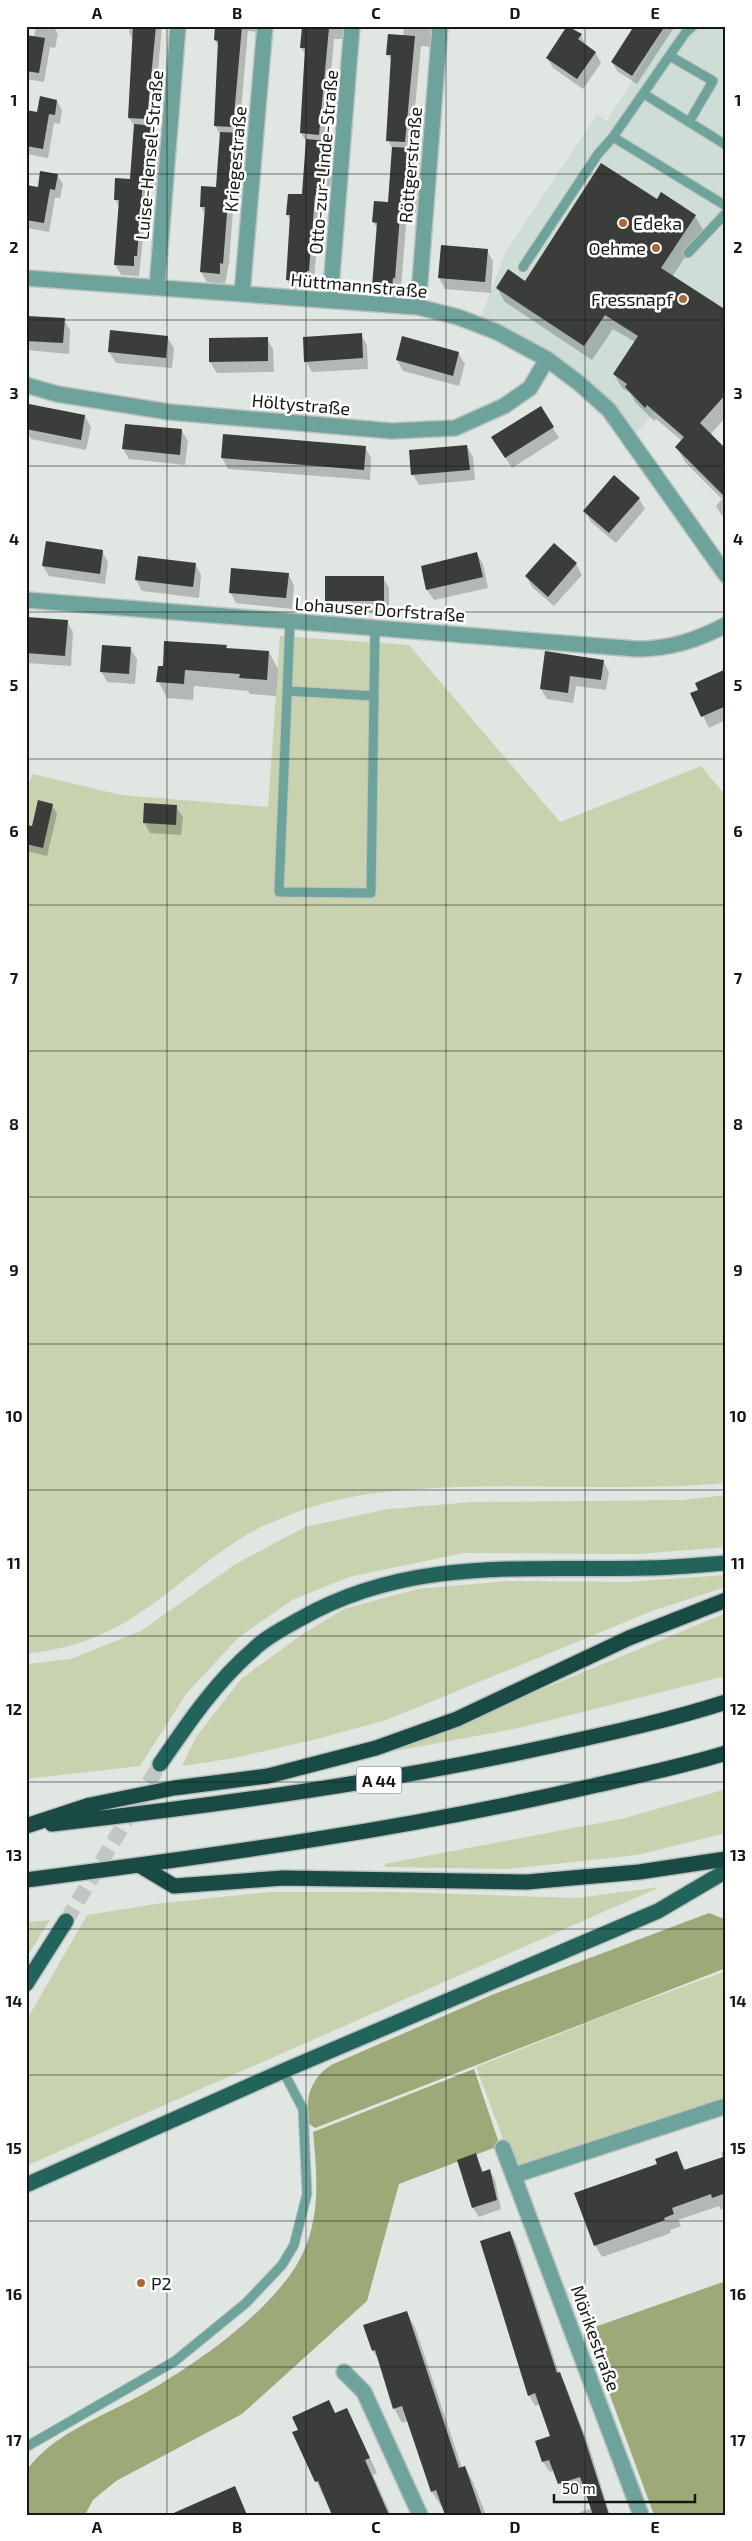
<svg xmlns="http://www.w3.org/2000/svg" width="752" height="2541" viewBox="0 0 752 2541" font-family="'Exo 2',sans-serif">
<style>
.built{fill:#ceddd5}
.green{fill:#c8d2ae}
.forest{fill:#9daa78}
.shadow{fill:#0003}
.building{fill:#3a3d39}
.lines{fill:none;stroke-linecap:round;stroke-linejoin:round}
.primary-tunnel{stroke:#c1c8c4;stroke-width:15;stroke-dasharray:15 8;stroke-linecap:butt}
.lane-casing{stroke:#bbc2be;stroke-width:11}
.street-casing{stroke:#bbc2be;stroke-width:18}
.primary-casing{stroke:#bbc2be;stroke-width:18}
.highway-casing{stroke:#bbc2be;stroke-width:18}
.lane{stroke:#6da39b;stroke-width:9}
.street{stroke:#6da39b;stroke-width:15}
.primary{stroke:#22635b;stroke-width:15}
.highway{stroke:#1a4a44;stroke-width:15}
.grid{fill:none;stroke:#141715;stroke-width:1;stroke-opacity:0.55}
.poi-dot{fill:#aa6735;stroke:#fff;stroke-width:2}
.labels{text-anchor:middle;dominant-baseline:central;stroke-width:5;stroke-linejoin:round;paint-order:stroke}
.shield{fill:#fff;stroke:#5a5d5b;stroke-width:1}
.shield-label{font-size:16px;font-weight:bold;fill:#141715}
.street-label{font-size:18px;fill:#141715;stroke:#fff}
.poi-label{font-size:18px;fill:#141715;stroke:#fff;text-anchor:start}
.neatline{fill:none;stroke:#141715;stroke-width:2}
.grid-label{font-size:16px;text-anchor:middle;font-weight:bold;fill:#141715}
</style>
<rect width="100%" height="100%" fill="#e0e7e3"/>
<path class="built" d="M666,26H726V400L692,371L629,441L601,408L549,365L480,320L506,251L597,114L607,121Z"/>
<path class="green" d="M280,636L409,645L560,822L701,766L726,796V1483C637,1491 547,1484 457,1487C407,1489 357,1492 308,1508C287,1516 265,1524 246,1535C192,1568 146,1620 85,1641C66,1648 46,1651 26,1654V789L33,774L121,795L268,807Z
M726,1495V1547L637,1554L463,1553L349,1577L292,1600L238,1638L187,1693L140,1766L26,1779V1664L71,1659L141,1631L234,1565L305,1527L388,1509L472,1502L683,1500Z
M726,1575V1587L652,1611L389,1719L321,1738L235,1758L182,1766L196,1737L241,1679L301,1635L344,1609L417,1589L509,1581L626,1582Z
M726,1613V1676L519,1728L390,1752Z
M726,1789V1833L637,1855L509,1869L386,1867L384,1864L621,1819Z
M660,1887L26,2166V2021L87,1915L156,1904L268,1892H396L577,1898Z
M50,1920L26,1958V1922Z
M726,1971V2101L518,2168L511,2160L476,2067L625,2008Z"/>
<path class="forest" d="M709,1913L722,1918L726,1917V1968L315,2128L308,2123C306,2098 309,2080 331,2065L494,1994Z
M474,2069L499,2143L496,2147L399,2184L367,2301L242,2414L116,2481L93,2500L85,2515H26V2471C51,2436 94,2420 132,2400C186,2372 275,2311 302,2255C321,2216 317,2173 313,2132Z
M726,2281V2515H654L586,2330Z"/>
<path class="shadow" d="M36,26H53L58,34L55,48L50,47L44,82L26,79V37L34,38Z
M130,26H162L153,127H155L161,137L157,191L148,190L139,276L121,275L115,264L119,207L115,199L131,181L135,127L129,118L133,40L129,32Z
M216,26H258L257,32L248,31L239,134H241L247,145L243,198H234L229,263L225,284L207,282L201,272L205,214L201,207L217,188L221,136L215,125L219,47L215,40Z
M317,26H345L344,39H334L325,142H327L333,153L329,206L320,205L314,281H312L311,291L293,290L287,280L291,222L287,215L303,196L307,143L301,133L306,55L301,48Z
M404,26H431L430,47L421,46L411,149H414L420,160L416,213H407L401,288H398L397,299L379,297L373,287L378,229L373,222L389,203L393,150L388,140L392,62L388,55L403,36Z
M569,26L581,35L586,46L595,52L601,63L583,89L553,68L547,58Z
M636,26H675L637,84L617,71L612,62Z
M57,101L62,110L60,124L54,123L48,158L26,154V112L38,114Z
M57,175L63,184L60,198H55L49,232L27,228L26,191L39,188Z
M657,201L695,216L703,230L672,277L726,314V417L710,435L726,451V522L716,506L722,499L685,462L677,448L682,441L656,419L654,421L635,402L630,393L622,388L614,374L635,342L613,329L592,360L505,302L497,288L525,283Z
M487,251L493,261L491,293L445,289L439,278Z
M26,317L64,320L70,330L69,354L26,350Z
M361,335L367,345L368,369L312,372L306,361Z
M167,337L174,348L172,368L116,363L109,352Z
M267,339L273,349L274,372L217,373L210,362Z
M458,353L465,364L459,386L403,371L397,360Z
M30,405L85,416L91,427L86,450L31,439L26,430Z
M553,428L559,438L512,468L499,448Z
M182,431L188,441L185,465L129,459L123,449Z
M467,446L473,457L475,480L419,485L413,475Z
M365,447L371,458L370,480L228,469L222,458Z
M639,499L645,509L616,543L591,522L585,511Z
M554,545L576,564L582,575L554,606L532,587L526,576Z
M102,551L108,562L105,584L49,576L43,566Z
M477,554L483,564L488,588L434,600L427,590L422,567Z
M195,564L201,575L199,598L142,591L136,580Z
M288,574L294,585L292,609L236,603L230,592Z
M383,577L389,588V612L333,611L327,601Z
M26,618L67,621L73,632L71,666L26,663Z
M226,646L228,649L269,652L278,669L276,696L250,694L248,691L194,686L193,700L167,698L158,681Z
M130,648L137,659L135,684L107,682L101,671Z
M603,661L609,672L606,690L576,686L573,703L547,699L541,689Z
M726,670V720L709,728L692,694Z
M52,805L57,814L47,856L26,851V826L33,828Z
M176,807L183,817L181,835L150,833L144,822Z
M726,2151V2208L721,2210L719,2206L678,2220L681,2226L670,2230L671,2233L602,2257L595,2245L658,2165L676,2152L686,2171L723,2158L721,2153Z
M475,2155L484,2173L490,2171L495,2180L501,2209L479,2217L473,2208Z
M510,2232L516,2243L559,2373L565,2384L589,2446L610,2515H581L580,2512L592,2508L585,2487L565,2494L554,2470L550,2472L543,2462L537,2442L552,2437L540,2404L535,2406L529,2395Z
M406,2312L415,2327L462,2468L465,2467L473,2482L486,2515H446L443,2506H441L432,2492L408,2421L402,2423L394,2408L381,2364L373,2351Z
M347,2409L377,2473L373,2475L391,2515H332L294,2433Z"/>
<path class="building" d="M133,26H156L147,119L128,118Z
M215,26H242L233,127L214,126L218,41L214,40Z
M567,26L582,34L578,39L596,52L577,79L546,58Z
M634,26H665L632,76L611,62Z
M302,27L329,28L319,135L300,133L305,48H300Z
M388,34L415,36L405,142L386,141L391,55H386Z
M26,35L45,38L39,73L26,71Z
M40,96L57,100L55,115L49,114L43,149L26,146V110L37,112Z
M134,124L156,126L152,181L143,180L137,256H134V266L114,265L119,200H114L115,178L130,179Z
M220,132L242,133L238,188H229L223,264L220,263V274L200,272L205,207H200L201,186L216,187Z
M306,139L328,141L324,196L315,195L309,271H307L306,282L286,280L290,215H286L288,194H302Z
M392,147L414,148L410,203H401L395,278H393L392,289L372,287L377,223L372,222L374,201L388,202Z
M601,163L657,199L661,192L696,215L661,268L726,310V394L700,423L726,449V498L675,447L684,437L647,405L645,408L625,387L627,384L613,374L638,336L605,315L584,346L496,288L508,269L525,281Z
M40,171L58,174L55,190L50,189L44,223L26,220V185L38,187Z
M441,245L488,249L485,282L438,278Z
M26,316L65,318L63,343L26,341Z
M110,330L168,336L166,358L108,352Z
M362,333L363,358L304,362L303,337Z
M402,336L459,352L453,376L396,360Z
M268,337V361L209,362V338Z
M29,404L85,415L81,440L26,429Z
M541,406L554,427L505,458L491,437Z
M125,424L182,429L180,455L122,449Z
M223,434L366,446L364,470L221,458Z
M467,445L470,470L411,475L409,450Z
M614,475L640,498L609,533L583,511Z
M46,541L103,550L100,574L42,566Z
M554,543L577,563L548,597L525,576Z
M477,552L483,577L426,590L421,566Z
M138,556L196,563L193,587L135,580Z
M231,568L289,573L286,598L229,593Z
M325,576H384V601H325Z
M26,617L68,620L65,656L26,653Z
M164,641L227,645L226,648L269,651L267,680L239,678L240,674L185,670L184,684L156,682L158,666H163Z
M102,645L131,647L129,674L100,672Z
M545,651L604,660L601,680L570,676L568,693L540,689Z
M726,669V706L701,717L690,693L698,690L695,683Z
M38,800L53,804L43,848L26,844V825L32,826Z
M144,803L177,805L176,825L143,823Z
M677,2151L684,2170L726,2156V2193L712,2198L711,2194L672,2208L674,2214L664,2218L665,2220L594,2246L574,2193L657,2164L655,2159Z
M476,2153L482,2172L490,2169L497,2200L472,2208L457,2160Z
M510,2231L557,2373L560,2372L583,2434L609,2515H593L580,2477L558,2484L549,2460L542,2462L535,2441L550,2436L535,2393L528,2396L480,2241Z
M407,2311L459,2468L465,2466L482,2515H445L436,2490L431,2492L402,2406L393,2409L375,2350L372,2351L363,2325Z
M329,2400L335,2413L347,2408L370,2458L365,2460L389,2515H332L318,2481L315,2482L292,2432L298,2430L292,2417Z
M235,2486L247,2515H169Z"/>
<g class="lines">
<path class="primary-tunnel" d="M66,1921L160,1764"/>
<defs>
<path id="lane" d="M693,26L686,32L613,137L726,206
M670,56L713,81L689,122
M644,94L726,145
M688,253L726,213
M523,267L598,154L613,137
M290,621L279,892L371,893L375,627
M288,691L374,696
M26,2447L175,2361L246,2303L282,2265L294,2245L307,2194L303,2109L283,2071"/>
<path id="street" d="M26,278L418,307L458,317L497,332L547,359L580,384L609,410L726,575
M157,287L178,26
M242,294L265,26
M330,300L352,26
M418,307L440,26
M26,385L57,394L169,412L392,431L455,428L504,406L530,388L547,359
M26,600L637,649C670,649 697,640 726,625
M503,2148L641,2515
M515,2175L726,2106
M344,2372L364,2392L420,2515"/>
<path id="primary" d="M160,1764C188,1723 215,1683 253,1650C266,1637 284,1628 300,1619C410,1556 526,1571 647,1568C673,1568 700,1565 726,1563
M26,1984L66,1921
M26,2185L283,2071L658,1911L726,1871"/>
<path id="highway" d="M52,1824C217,1805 382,1783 546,1747C606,1734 667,1721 726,1702
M26,1826L90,1805L174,1788L268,1776L376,1748L457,1719L629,1638L726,1600
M139,1865L174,1886L283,1878L527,1882L639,1872L726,1859
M26,1880C218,1855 409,1829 597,1785C640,1775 684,1766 726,1753"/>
</defs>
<use href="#lane" class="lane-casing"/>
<use href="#street" class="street-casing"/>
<use href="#primary" class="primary-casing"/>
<use href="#highway" class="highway-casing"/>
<use href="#lane" class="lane"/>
<use href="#street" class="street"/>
<use href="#primary" class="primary"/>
<use href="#highway" class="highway"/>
</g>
<path class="grid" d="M167,26V2515M306,26V2515M446,26V2515M585,26V2515M26,174H726M26,320H726M26,466H726M26,612H726M26,759H726M26,905H726M26,1051H726M26,1197H726M26,1344H726M26,1490H726M26,1636H726M26,1782H726M26,1929H726M26,2075H726M26,2221H726M26,2367H726"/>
<g class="poi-dot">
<circle cx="623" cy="223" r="5"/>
<circle cx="656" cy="248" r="5"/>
<circle cx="683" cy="299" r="5"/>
<circle cx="141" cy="2283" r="5"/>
</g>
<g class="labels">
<rect class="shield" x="356.5" y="1766.5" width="45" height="27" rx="4"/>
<g class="shield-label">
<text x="379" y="1780">A 44</text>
</g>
<g class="street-label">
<text transform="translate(149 155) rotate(-85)">Luise-Hensel-Straße</text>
<text transform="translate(235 159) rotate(-85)">Kriegestraße</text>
<text transform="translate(323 162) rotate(-85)">Otto-zur-Linde-Straße</text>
<text transform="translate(410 165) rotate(-85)">Röttgerstraße</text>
<text transform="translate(359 285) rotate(5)">Hüttmannstraße</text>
<text transform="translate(301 404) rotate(5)">Höltystraße</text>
<text transform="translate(380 609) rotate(4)">Lohauser Dorfstraße</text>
<text transform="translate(596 2338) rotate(70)">Mörikestraße</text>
</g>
<g class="poi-label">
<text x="633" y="223">Edeka</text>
<text x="646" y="248" text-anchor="end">Oehme</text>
<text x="673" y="299" text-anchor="end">Fressnapf</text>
<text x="151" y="2283">P2</text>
</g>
</g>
<rect width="752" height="2541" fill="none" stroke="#ffffff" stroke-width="55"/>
<path d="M554 2494v8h141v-8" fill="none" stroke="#141715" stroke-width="2.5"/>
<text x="562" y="2494" font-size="15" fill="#141715" stroke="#ffffff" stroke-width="4" paint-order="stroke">50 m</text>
<rect x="28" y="28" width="696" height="2486" class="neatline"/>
<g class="grid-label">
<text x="97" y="19">A</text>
<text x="237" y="19">B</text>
<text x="376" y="19">C</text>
<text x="515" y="19">D</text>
<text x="655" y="19">E</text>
<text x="14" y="106">1</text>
<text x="738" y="106">1</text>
<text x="14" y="253">2</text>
<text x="738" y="253">2</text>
<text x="14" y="399">3</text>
<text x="738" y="399">3</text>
<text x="14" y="545">4</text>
<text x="738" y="545">4</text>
<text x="14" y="691">5</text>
<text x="738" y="691">5</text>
<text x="14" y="837">6</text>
<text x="738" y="837">6</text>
<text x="14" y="984">7</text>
<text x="738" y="984">7</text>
<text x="14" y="1130">8</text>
<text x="738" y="1130">8</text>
<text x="14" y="1276">9</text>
<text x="738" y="1276">9</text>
<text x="14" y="1422">10</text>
<text x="738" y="1422">10</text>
<text x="14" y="1569">11</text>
<text x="738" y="1569">11</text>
<text x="14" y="1715">12</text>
<text x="738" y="1715">12</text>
<text x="14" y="1861">13</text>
<text x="738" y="1861">13</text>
<text x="14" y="2007">14</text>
<text x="738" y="2007">14</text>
<text x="14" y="2154">15</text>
<text x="738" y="2154">15</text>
<text x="14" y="2300">16</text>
<text x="738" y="2300">16</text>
<text x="14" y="2446">17</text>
<text x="738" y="2446">17</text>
<text x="97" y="2533">A</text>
<text x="237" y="2533">B</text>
<text x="376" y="2533">C</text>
<text x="515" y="2533">D</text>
<text x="655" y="2533">E</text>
</g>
</svg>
